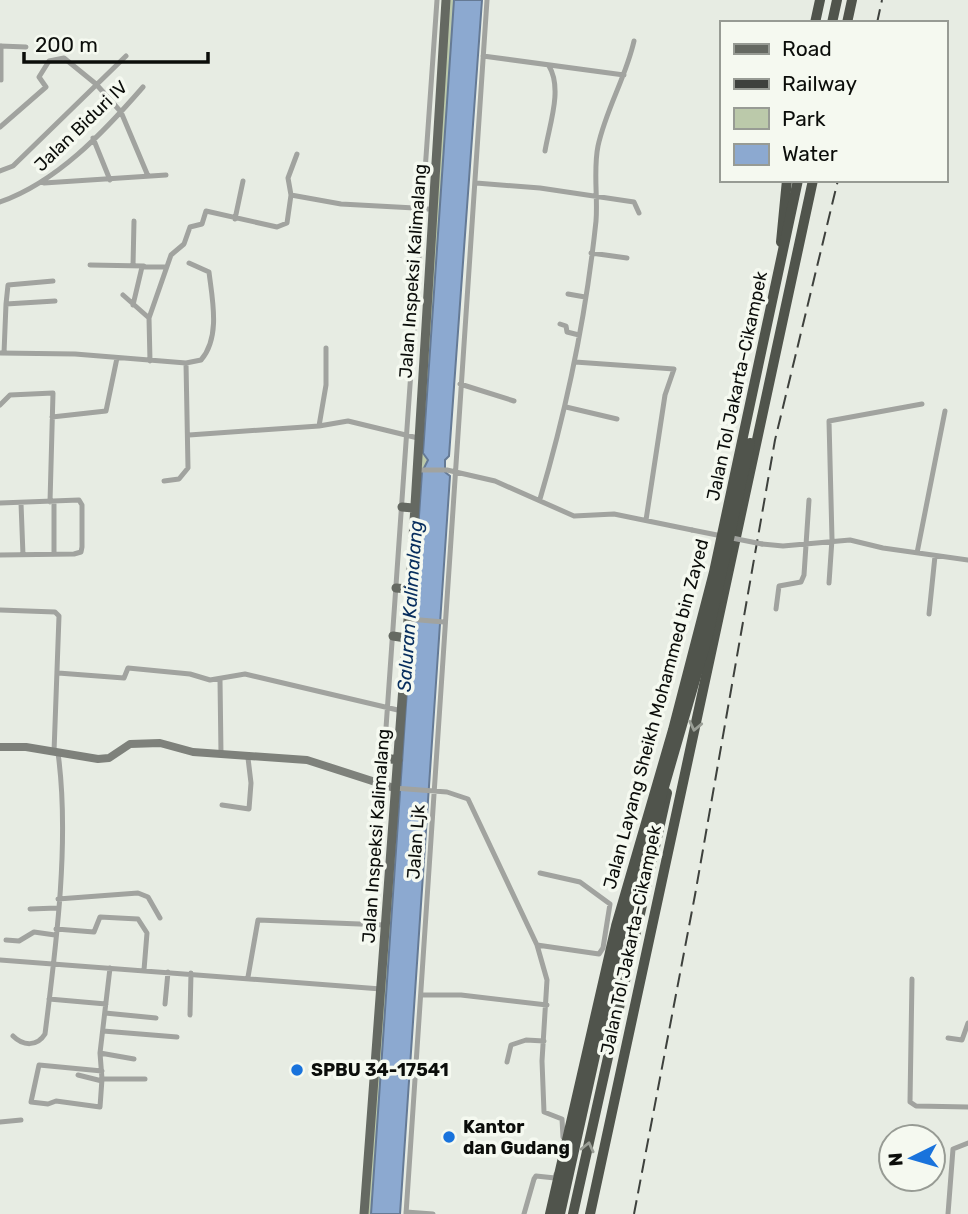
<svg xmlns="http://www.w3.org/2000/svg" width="968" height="1214" viewBox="0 0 968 1214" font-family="Rubik,sans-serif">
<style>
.green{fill:#bbc9aa}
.water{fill:#8ca9d0;stroke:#657a95;stroke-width:2}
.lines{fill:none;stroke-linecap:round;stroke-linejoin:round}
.street{stroke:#a1a39f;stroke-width:5}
.secondary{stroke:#7e817b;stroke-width:8}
.primary{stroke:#656962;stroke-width:9}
.highway{stroke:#50544c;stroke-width:10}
.rail{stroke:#3e413d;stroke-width:2;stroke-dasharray:14 7;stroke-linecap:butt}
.street-bridge{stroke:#a1a39f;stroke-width:5}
.highway-bridge{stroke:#50544c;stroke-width:10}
.oneway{stroke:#9a9e96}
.poi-dot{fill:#1973dc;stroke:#f5f9f0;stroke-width:2.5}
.labels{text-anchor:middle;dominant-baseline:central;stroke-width:7;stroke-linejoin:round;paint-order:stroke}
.street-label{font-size:18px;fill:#0b0d0a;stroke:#f5f9f0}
.poi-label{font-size:18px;font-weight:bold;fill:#0b0d0a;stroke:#f5f9f0;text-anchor:start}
.water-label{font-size:19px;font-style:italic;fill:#072e5e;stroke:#f5f9f0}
</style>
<rect width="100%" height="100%" fill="#e7ece3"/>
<path class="green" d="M446,0H454L423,453L428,460L422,473L371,1214H364Z"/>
<path class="water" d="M454,0H482L449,456L445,460V472L450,476L400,1214H371L422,472L428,460L423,453Z"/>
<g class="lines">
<path class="street" d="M0,46L26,47
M1,46V80
M483,56L624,75
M0,127L46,87L39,77L49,61L64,58L96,84L121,112L148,176
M93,138L110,180
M545,151C549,126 563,89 549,66
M0,171L13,166L126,56
M44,183L166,175
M476,183L540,188L634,202L639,213
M291,195L288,178L297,154
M0,202C57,182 104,132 143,87
M235,219L243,181
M591,253L627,258
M90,265L144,266
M133,266L134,221
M568,294L585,297
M123,295L149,318L150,361
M6,304L8,285L53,281
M133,305L142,267H166
M149,318L171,255L184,244L190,227L202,224L206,211L277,227L287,223L291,195L341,204L433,209
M560,324L566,326L567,332L579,335
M0,353L75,354L186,363L201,360C221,337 212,298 209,272L189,263
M4,353L6,304L55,301
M575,362L674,369L665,395L646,520
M460,384L514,401
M0,405L10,395L53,393L50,502
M566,407L617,419
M52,417L106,411L117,358
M319,426L326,385V348
M189,435L319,426L348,421L418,438
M416,470H447L495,481L574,516L614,514L692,530
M164,481L179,479L188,468L186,363
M540,499C567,408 586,316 596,221C598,197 593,170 598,146C606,109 626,77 634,41
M54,502V554
M0,503L79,500L82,505V547L81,552L74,554L0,555
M21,503L23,555
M762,544L783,546L850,540L883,548L968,560
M917,553L945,411
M829,583L832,539L829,421L922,404
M776,609L779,586L801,582L804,575L809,500
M0,610L55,612L59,616L54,752
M929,614L935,556
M408,619L444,622
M58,673L124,678L128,668L190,674L210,680L245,674L402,711
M220,680L221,754
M382,785L437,0
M394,788L447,792L468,799L537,945L599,954L603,948L610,904L580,882L540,873
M222,805L249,809L251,783L248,758
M58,899L138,893L148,897L160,918
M30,909L57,908
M56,929L94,932L100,917L138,919L147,933L144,970
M6,940L19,941L34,932L55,935
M537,945L547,980L542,1061L544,1112L562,1119L563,1137
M0,960L381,989
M248,977L258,920L385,925
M912,979L910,1102L916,1106L968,1107
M421,995H461L547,1005
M49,999L106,1004
M165,1004L168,972
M105,1013L156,1018
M190,1015L191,973
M103,1031L177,1037
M13,1036C23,1046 37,1047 45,1034C56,947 70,840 58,753
M948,1038L962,1040L968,1023
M100,1053L134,1059
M507,1062L511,1045L526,1040L544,1041
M102,1071L39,1065L31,1102L48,1104L56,1101L100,1107L102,1079L100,1053L110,968
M78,1075L102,1081
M102,1079H145
M0,1122L21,1120
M406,1212L433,1214
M406,1214L487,0
M524,1214L534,1179L536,1176L555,1178L556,1174
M948,1214L953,1149L968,1143"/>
<path class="secondary" d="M0,747H26L98,759L109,758L130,744L160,743L193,752L307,760L394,788"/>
<path class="primary" d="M402,507L413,508
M396,588L408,589
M393,636L406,638
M384,758L398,760
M364,1214L408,619L446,0"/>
<path class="highway" d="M815,23L820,0
M832,23L837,0
M847,23L852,0
M781,242L787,180
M573,1214L667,793
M590,1214L813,180"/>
<path class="rail" d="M877,23L882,0
M634,1214L695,895L775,440L838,180"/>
<path class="street-bridge" d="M692,530L762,544"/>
<path class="highway-bridge" d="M550,1214L616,926L673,730L714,572L798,180
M560,1214L623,929L708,635L750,443"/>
</g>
<defs><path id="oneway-chevron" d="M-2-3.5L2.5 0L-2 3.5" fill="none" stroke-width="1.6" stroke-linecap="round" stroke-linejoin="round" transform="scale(1.75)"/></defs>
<g class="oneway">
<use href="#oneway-chevron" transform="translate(695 726) rotate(102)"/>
<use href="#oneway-chevron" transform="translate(588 1147) rotate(-77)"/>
</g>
<g class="poi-dot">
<circle cx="297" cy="1070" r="7"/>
<circle cx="449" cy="1137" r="7"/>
</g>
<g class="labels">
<g class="street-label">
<text transform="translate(81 126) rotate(-44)">Jalan Biduri IV</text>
<text transform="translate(413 271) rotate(-86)">Jalan Inspeksi Kalimalang</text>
<text transform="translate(737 386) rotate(-78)">Jalan Tol Jakarta–Cikampek</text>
<text transform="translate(656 714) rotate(-75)">Jalan Layang Sheikh Mohammed bin Zayed</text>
<text transform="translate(376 836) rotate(-86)">Jalan Inspeksi Kalimalang</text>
<text transform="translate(416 842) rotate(-86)">Jalan Ljk</text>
<text transform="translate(631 940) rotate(-78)">Jalan Tol Jakarta–Cikampek</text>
</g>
<g class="poi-label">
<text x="311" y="1070">SPBU 34-17541</text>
<text x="463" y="1127">Kantor<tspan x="463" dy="21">dan Gudang</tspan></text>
</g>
<g class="water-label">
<text transform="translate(410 606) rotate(-86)">Saluran Kalimalang</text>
</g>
</g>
<rect x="720" y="21" width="228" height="161" fill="#f5f9f0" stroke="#979b94" stroke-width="2"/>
<rect x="734" y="44" width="35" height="10" fill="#656962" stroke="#979b94" stroke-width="2"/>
<text x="782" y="56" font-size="21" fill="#0b0d0a">Road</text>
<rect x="734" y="79" width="35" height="10" fill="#3e413d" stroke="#979b94" stroke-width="2"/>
<text x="782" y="91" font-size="21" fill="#0b0d0a">Railway</text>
<rect x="734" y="108" width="35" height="21" fill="#bbc9aa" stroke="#979b94" stroke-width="2"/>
<text x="782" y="126" font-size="21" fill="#0b0d0a">Park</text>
<rect x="734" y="144" width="35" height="21" fill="#8ca9d0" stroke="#979b94" stroke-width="2"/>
<text x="782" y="161" font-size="21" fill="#0b0d0a">Water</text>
<g transform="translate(912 1158) rotate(265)"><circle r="33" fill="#f5f9f0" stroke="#979b94" stroke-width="2"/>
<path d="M0-5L12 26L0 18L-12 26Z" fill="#1973dc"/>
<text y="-10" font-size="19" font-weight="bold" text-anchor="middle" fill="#0b0d0a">N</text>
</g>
<path d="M24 52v10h184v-10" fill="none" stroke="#0b0d0a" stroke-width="3.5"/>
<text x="35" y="52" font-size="21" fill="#0b0d0a" stroke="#f5f9f0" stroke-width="5" paint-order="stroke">200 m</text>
</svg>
